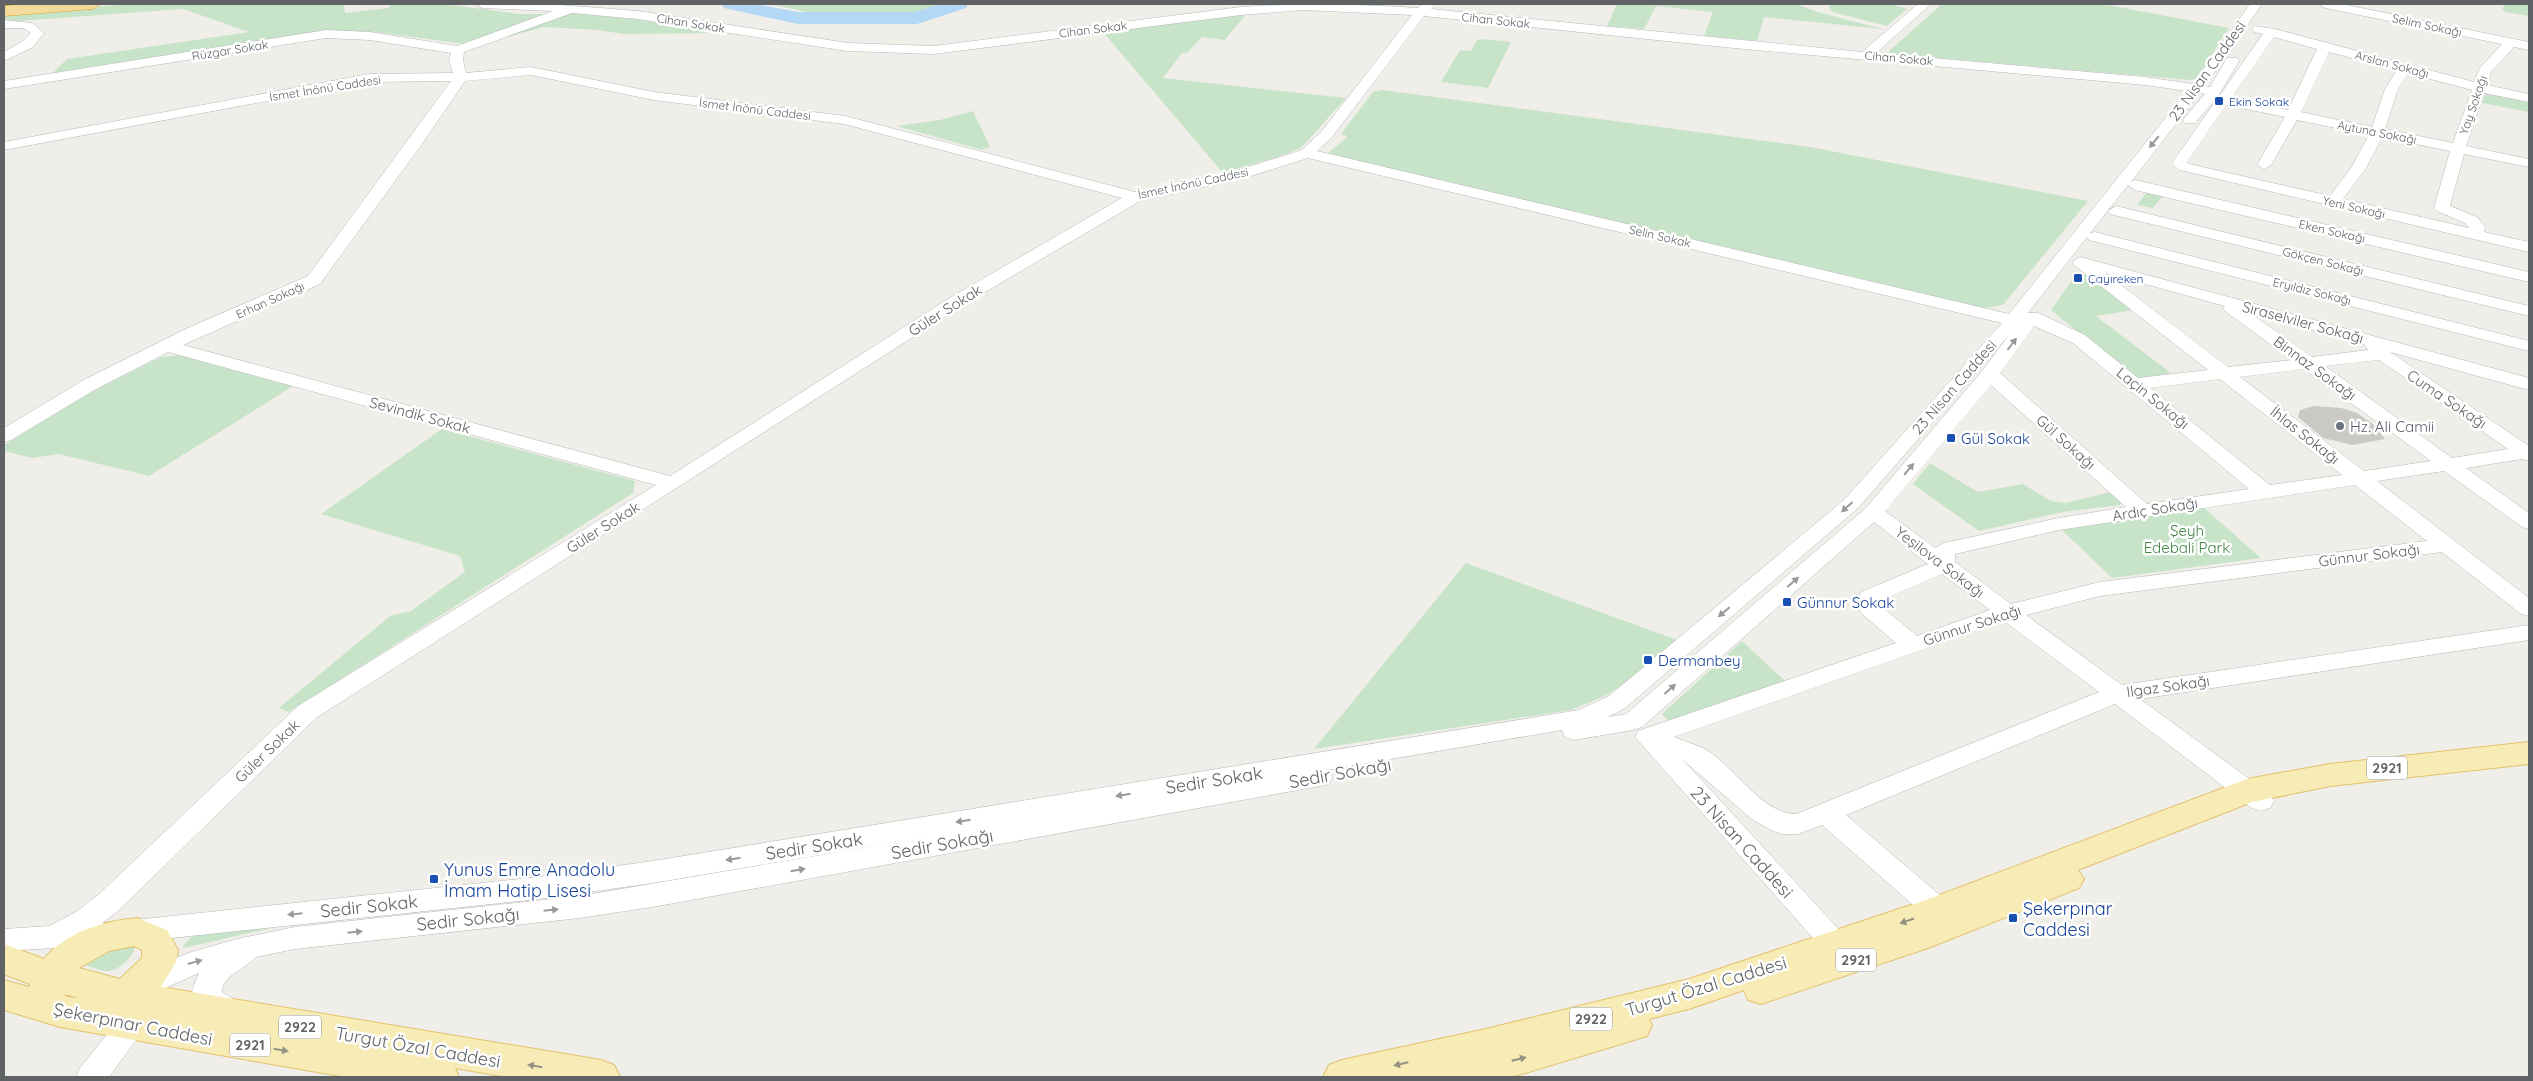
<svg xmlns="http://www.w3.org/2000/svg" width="2533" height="1081" viewBox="0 0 2533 1081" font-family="Quicksand,sans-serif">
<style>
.green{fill:#c8e4c8}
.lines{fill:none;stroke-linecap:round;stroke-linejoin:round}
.river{fill:#b2d8f6;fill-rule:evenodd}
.building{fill:#cbc9c4}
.minor-casing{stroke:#b5b8bb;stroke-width:1}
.major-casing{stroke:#e3c26e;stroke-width:2}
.highway-casing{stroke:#dea01a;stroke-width:1}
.minor{fill:#fff;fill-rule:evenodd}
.major{fill:#f7ecb6;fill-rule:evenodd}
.highway{fill:#f2dc9d;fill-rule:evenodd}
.oneway{fill:#979a9c}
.oneway2{fill:#949382}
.transit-dot{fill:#1a4fb4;stroke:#fff;stroke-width:2}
.worship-dot{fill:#6b7280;stroke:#fff;stroke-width:2}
.labels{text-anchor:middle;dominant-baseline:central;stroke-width:5;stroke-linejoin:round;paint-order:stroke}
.far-street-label{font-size:12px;fill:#5f6366;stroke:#fff}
.far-transit-label{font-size:12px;fill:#164399;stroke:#fff;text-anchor:start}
.shield{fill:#fff;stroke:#8f9294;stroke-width:1}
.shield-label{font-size:14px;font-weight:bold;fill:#5f6366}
.street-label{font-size:15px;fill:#5f6366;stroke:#fff}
.worship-label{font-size:15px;fill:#5b616d;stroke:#fff;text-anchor:start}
.transit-label{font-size:15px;fill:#164399;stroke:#fff;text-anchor:start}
.park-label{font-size:15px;fill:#418444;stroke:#fff}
.near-street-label{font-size:18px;fill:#5f6366;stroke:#fff}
.near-transit-label{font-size:18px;fill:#164399;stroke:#fff;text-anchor:start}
</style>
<rect width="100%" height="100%" fill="#f0eee8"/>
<path class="green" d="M128,4H347L344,6L345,13L388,8L392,4H444L519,14H552L465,44L376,32L335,31L51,75L67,59L249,32L183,9L4,22V15Z
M769,4H946L914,14L832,15L812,13Z
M1617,4H1797L1817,12L1883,29L1764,17L1757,41L1704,36L1713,12L1656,6L1644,29L1607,26Z
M1828,4H1892L1907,9L1887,26L1832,12Z
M1942,4H2103L2229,28L2196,79L2190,80L1890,54L1889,51Z
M2505,4H2529V16L2505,12L2502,9Z
M571,13L633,19L724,33L624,34L597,30L544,27L475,46Z
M1246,14L1225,40L1202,37L1187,53H1182L1163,78L1346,98L1301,148L1275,158L1223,173L1103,32Z
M1483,39L1511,42L1488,88L1441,82L1460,50L1471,51L1477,40Z
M1382,90L1810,147L2088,201L2003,305L1985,308L1327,154L1347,137L1341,134L1373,92Z
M2485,94L2529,102V112L2482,103Z
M973,111L990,147L982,150L897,126L940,120Z
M2147,192L2163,196L2153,208L2137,205Z
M2085,274L2134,310L2096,316L2171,373L2135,379L2051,310L2075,276Z
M181,355L293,386L149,476L59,454L32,458L4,451V445L91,392L161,357Z
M442,429L635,481L633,493L289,712L279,708L390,616L411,611L465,572L460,556L321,514Z
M1930,463L1978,492L2023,484L2051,501L2066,503L2111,492L2123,501L2120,505L2063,512L1979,531L1913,484Z
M2203,507L2261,558L2112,578L2062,530Z
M1466,563L1677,640L1622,685L1607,695L1571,710L1314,749Z
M1742,641L1786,682L1670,722L1662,714Z
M293,923L184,948L183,946L199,929Z
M136,945C133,957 119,972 105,971C99,970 91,967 85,965L89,954Z"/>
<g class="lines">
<path class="river" d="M722,4H756L798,12H915L941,4H968L966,8L917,24H798L724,8Z"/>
</g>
<path class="building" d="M2314,406L2341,408L2357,413L2374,425L2385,439L2353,445L2323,438L2298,417L2300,410Z"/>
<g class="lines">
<defs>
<path id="minor" d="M476,4H548L638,11L848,43L934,46L1241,7C1300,3 1359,4 1418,8L1423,4H1436L1431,9L1862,52L1918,4H1931L1876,53L2145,77L2193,84L2250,4H2262L2205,86L2210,87L2227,58H2237L2239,61L2219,95L2195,123H2185L2183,120L2205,94L2200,93L2131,182L2135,180L2529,272V282L2135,190L2128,185L2090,233L2095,232L2529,341V351L2089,240L2087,237L2028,313H2038L2085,335L2138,378L2208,370L2074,265L2072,262L2080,257L2529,378V390L2390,352L2529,446V461L2522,459L2466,468L2529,513V529L2522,527L2444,471L2377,481L2529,598V616L2521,614L2442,552L2100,596L2026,615L2122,685L2529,625V640L2140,699L2270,794L2274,801L2270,808L2261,811L2252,808L2115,704L1846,815L1948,902L1952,910L1948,918L1938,921L1928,918L1822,825L1798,834H1782L1773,831L1753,820L1683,760L1855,947L1859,955L1855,963L1845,967L1835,963L1635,737L1638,731L1896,643L1862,614C1858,607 1857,599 1861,592L1928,564L1874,522L1642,727L1633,730L1574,740L1565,737L1562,730L1326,770L1333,777L1329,784L1320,786L658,906L580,918L295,949L256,957C247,968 222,975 222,992L238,1002L243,1011L238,1020L228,1023C209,1017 197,1010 192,990L199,973L145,997L135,994L131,985L135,976L188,953L237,939L295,927L580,896L956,832L653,883L539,899L134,942L124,939L120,931L124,923L134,920L539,877L653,861L1579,710L1609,696L1844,500L2002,323L1308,158L1241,179L1140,201L960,307L316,718L118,911L102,923L111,926L115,934L111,942L101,945L4,951V929L49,926L76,912L98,895L298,706L656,485L168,352L96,389L11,440L4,442V428L82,381L190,327L308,276L451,81L369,82L4,150V142L369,74L453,73L449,60L451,53L370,40L326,38L4,89V81L326,30L370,32L457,46L553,11L482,8ZM1304,10L1412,15L1322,131L1302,150L1233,172L1135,192L845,116L654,92L531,67L466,73L463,60L464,52L572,13L638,19L848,51L934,54L1241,15ZM1424,16L1734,48L2145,85L2187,91L2009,314L1317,151L1332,137ZM531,75L654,100L844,124L1122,198L948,299L670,476L183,345L320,284L422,144L465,81ZM2105,273L2225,306L2223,308L2226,312L2292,360L2228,367ZM2250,313L2364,344L2368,350L2312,357ZM2034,326L2073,343L2249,489L2147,504L2000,373ZM2009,335L1983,370L1866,508L1626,714L1608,717L1625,708L1858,508ZM2379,360L2508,449L2452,458L2325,366ZM2304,369L2431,461L2364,471L2240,377ZM2220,379L2342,475L2270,485L2150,388ZM1991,385L2126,507L2059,518L1944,543L1935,548L1885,511ZM2355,485L2427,541L2100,582L2011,604L1955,562V554L2059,530ZM1942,574L1990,610L1917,636L1881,606L1880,601ZM2004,621L2099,692L1796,814C1761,814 1733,764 1703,748C1694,744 1683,741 1674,737Z
M2319,4H2341L2529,42V50L2514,47L2491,72L2487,85L2529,94V102L2484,93L2466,146L2529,159V167L2464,154L2450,206L2477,217L2485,227L2484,232L2529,242V252L2184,171L2179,170L2172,163L2263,34L2254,32L2252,29L2254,26L2275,29L2474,82L2480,68L2502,44L2325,8ZM2274,37L2317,49L2288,110L2231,98ZM2329,52L2397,70L2385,89L2372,127L2301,112ZM2408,73L2472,90L2453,143L2385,129L2398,89ZM2226,105L2285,117L2257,165L2264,169L2271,165L2297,120L2369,135L2351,168L2330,196L2189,164L2187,162ZM2382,137L2450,151L2434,208L2437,211L2465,223L2469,228L2343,199L2366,168Z
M4,20L32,23L44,33L33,47L4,61V52L23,41L31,33L23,28H4Z
M2116,206L2529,306V316L2110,214L2108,211Z
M132,1012L142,1016L147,1025L109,1077H76L80,1068L122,1016Z"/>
<path id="major" d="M2529,742V764L2330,786L2252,802L2078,870L2084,879L2079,888L1928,948L1761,1004L1748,1000L1744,990L1689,1009L1649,1019L1652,1025L1647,1036L1522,1074L1509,1077H1323L1329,1065L1342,1060L1486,1029L1689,979L1926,900L2247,779L2330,764Z
M137,918L167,930L178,950L176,962L161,987L601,1060L614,1065L620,1077H507L455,1068L459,1077H346L60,1027L4,1010V980L29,987L30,984L4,974V944L44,959C66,932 103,921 137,918ZM134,946L142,950V958L120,979L79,968L109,951ZM64,994L79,998L67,997Z"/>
<path id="highway" d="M36,4H101L93,9L4,16V6Z"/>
</defs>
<use href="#minor" class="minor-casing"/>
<use href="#major" class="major-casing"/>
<use href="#highway" class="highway-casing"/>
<use href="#minor" class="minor"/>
<use href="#major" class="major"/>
<use href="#highway" class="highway"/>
</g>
<defs><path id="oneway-solid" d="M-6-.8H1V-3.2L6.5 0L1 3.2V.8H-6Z" transform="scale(1.25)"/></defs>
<g class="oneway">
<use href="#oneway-solid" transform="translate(2154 142) rotate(129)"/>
<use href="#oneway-solid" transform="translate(2012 344) rotate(-53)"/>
<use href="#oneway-solid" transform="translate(1909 469) rotate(-50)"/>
<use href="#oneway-solid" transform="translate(1847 507) rotate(138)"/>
<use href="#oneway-solid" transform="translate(1793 582) rotate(-41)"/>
<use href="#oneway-solid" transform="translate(1724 612) rotate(140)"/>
<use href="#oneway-solid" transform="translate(1670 689) rotate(-41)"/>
<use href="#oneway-solid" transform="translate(1123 795) rotate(171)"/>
<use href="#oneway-solid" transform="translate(963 821) rotate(171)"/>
<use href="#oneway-solid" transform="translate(733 859) rotate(171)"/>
<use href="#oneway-solid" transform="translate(798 870) rotate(-10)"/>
<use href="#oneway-solid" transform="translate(551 910) rotate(-6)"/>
<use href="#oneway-solid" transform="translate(295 914) rotate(174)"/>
<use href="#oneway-solid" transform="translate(355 932) rotate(-6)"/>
<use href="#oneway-solid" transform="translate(195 962) rotate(-16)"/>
</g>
<g class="oneway2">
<use href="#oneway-solid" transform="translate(1907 921) rotate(161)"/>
<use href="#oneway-solid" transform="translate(281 1050) rotate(10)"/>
<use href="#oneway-solid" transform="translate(1519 1059) rotate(-14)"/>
<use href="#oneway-solid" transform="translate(1401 1064) rotate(167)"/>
<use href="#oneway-solid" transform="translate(535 1066) rotate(-170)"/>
</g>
<g class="transit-dot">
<rect x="2214" y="96" width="10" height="10" rx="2.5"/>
<rect x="2073" y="273" width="10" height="10" rx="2.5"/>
<rect x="1946" y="433" width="10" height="10" rx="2.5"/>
<rect x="1782" y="597" width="10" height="10" rx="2.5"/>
<rect x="1643" y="655" width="10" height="10" rx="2.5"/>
<rect x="429" y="874" width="10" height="10" rx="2.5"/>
<rect x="2008" y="913" width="10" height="10" rx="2.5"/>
</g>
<circle class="worship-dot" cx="2340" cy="426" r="5"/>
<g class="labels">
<g class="far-street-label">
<text transform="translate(1496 20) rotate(6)">Cihan Sokak</text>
<text transform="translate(691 23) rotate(9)">Cihan Sokak</text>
<text transform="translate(2427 25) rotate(12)">Selim Sokağı</text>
<text transform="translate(1093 29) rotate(-7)">Cihan Sokak</text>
<text transform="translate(230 50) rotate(-9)">Rüzgar Sokak</text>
<text transform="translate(1899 58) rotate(5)">Cihan Sokak</text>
<text transform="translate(2392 64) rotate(15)">Arslan Sokağı</text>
<text transform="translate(325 88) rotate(-9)">İsmet İnönü Caddesi</text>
<text transform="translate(2473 105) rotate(-71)">Yay Sokağı</text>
<text transform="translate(755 109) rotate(7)">İsmet İnönü Caddesi</text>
<text transform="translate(2377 132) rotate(11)">Aytuna Sokağı</text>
<text transform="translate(1193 183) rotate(-12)">İsmet İnönü Caddesi</text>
<text transform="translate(2354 207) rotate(13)">Yeni Sokağı</text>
<text transform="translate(2332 231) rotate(13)">Eken Sokağı</text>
<text transform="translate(1660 236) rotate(13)">Selin Sokak</text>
<text transform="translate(2323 261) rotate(14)">Gökçen Sokağı</text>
<text transform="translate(2312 291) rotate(14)">Eryıldız Sokağı</text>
<text transform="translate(270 300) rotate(-24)">Erhan Sokağı</text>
</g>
<g class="far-transit-label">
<text x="2229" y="101">Ekin Sokak</text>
<text x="2088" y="278">Çayıreken</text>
</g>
<g class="shield">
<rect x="2367" y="756.5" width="40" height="23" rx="4"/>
<rect x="1836" y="948.5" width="40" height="23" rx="4"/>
<rect x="1570" y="1007.5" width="42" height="23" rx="4"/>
<rect x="279" y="1015.5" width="42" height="23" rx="4"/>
<rect x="230" y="1033.5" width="40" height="23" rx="4"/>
</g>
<g class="shield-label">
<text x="2387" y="768">2921</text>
<text x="1856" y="960">2921</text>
<text x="1591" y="1019">2922</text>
<text x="300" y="1027">2922</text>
<text x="250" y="1045">2921</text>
</g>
<g class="street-label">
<text transform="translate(2207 71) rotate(-54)">23 Nisan Caddesi</text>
<text transform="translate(945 310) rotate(-32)">Güler Sokak</text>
<text transform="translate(2303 322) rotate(15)">Sıraselviler Sokağı</text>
<text transform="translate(2315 368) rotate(36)">Binnaz Sokağı</text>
<text transform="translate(1954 387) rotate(-49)">23 Nisan Caddesi</text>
<text transform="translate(2153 398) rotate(39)">Laçin Sokağı</text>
<text transform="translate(2447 399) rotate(34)">Cuma Sokağı</text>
<text transform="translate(420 415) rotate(15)">Sevindik Sokak</text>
<text transform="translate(2305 435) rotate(38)">İhlas Sokağı</text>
<text transform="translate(2066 442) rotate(42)">Gül Sokağı</text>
<text transform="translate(2155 509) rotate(-9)">Ardıç Sokağı</text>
<text transform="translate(603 527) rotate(-32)">Güler Sokak</text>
<text transform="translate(2369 555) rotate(-7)">Günnur Sokağı</text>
<text transform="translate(1940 562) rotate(37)">Yeşilova Sokağı</text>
<text transform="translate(1972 625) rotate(-18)">Günnur Sokağı</text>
<text transform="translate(2168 686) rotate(-8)">Ilgaz Sokağı</text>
<text transform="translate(267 751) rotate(-44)">Güler Sokak</text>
</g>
<g class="worship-label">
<text x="2350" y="426">Hz. Ali Camii</text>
</g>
<g class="transit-label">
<text x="1961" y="438">Gül Sokak</text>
<text x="1797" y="602">Günnur Sokak</text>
<text x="1658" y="660">Dermanbey</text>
</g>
<g class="park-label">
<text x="2187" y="530">Şeyh<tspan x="2187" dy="17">Edebali Park</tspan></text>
</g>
<g class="near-street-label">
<text transform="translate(1340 773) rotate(-10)">Sedir Sokağı</text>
<text transform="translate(1214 780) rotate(-9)">Sedir Sokak</text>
<text transform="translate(1742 842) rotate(48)">23 Nisan Caddesi</text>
<text transform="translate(942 844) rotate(-10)">Sedir Sokağı</text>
<text transform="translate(814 846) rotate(-9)">Sedir Sokak</text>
<text transform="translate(369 906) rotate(-6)">Sedir Sokak</text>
<text transform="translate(468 919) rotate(-6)">Sedir Sokağı</text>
<text transform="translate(1706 986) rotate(-17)">Turgut Özal Caddesi</text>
<text transform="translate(133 1024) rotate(11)">Şekerpınar Caddesi</text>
<text transform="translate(418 1047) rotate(10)">Turgut Özal Caddesi</text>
</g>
<g class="near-transit-label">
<text x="444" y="869">Yunus Emre Anadolu<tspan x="444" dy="21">İmam Hatip Lisesi</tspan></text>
<text x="2023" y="908">Şekerpınar<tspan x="2023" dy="21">Caddesi</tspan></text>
</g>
</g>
<rect width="2533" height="1081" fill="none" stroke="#5f6366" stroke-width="10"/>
</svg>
